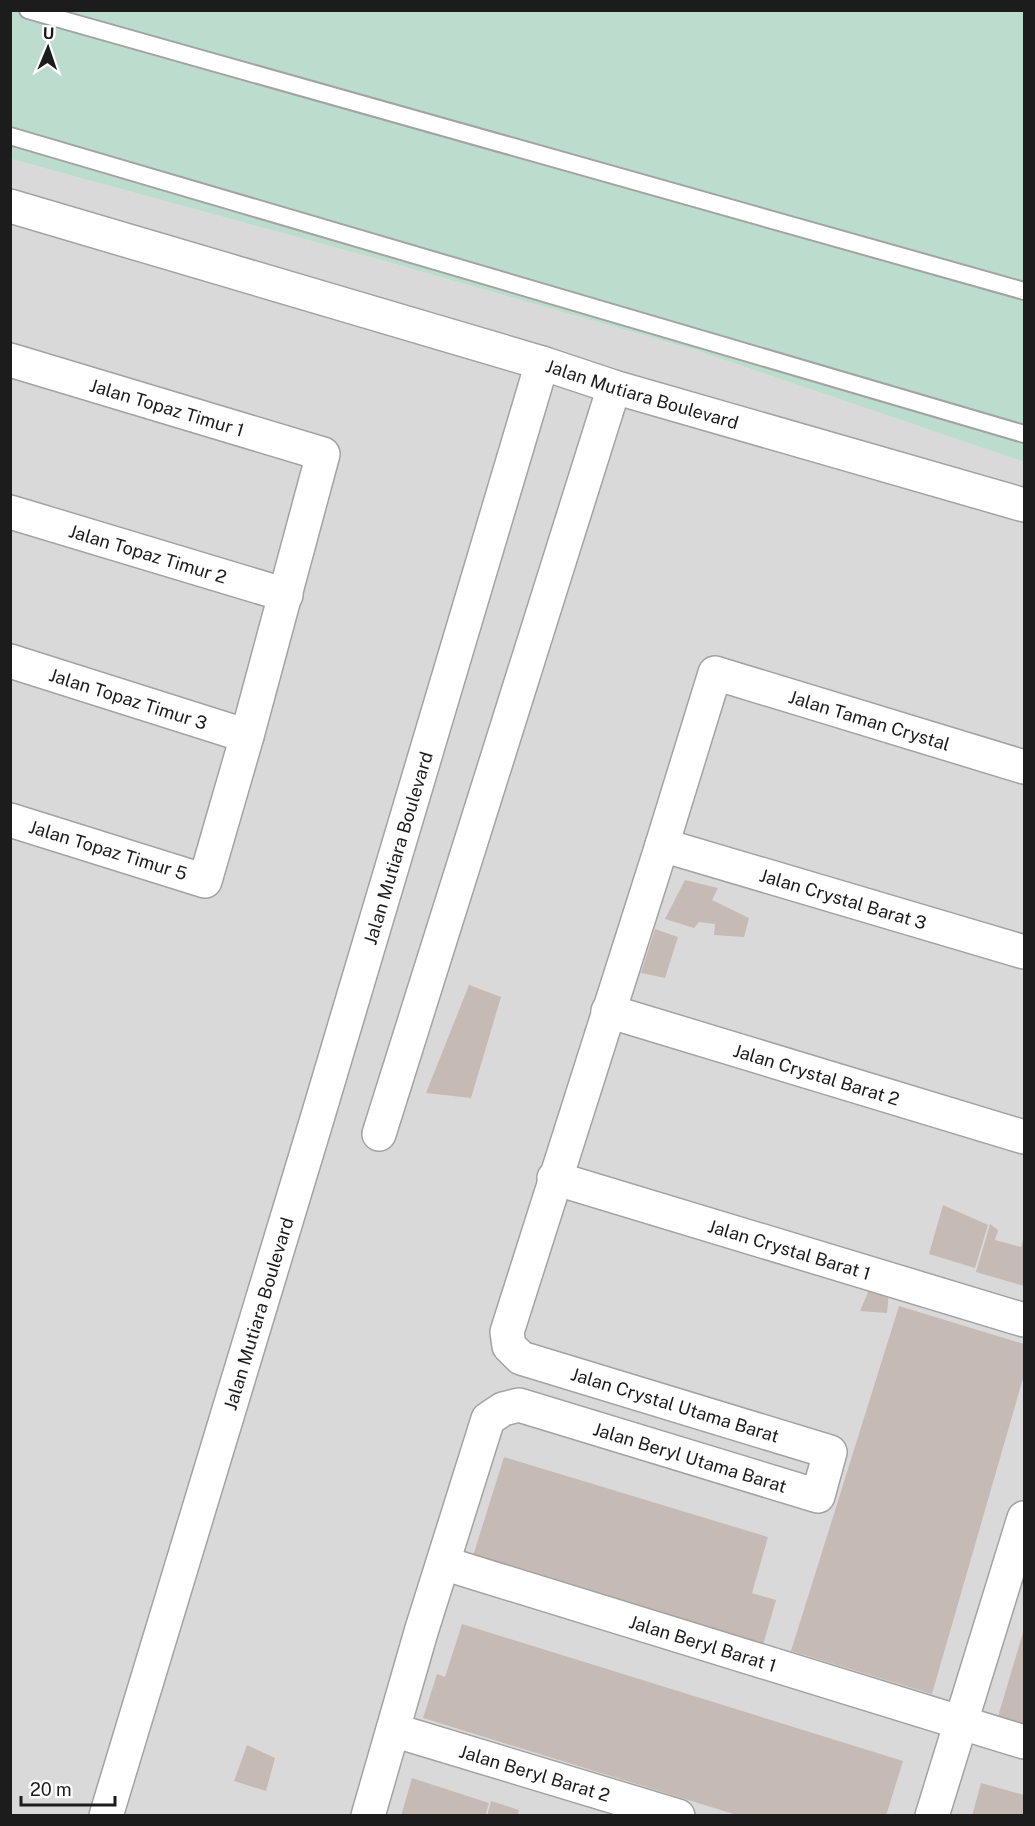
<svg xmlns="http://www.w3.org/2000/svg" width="1035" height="1826" viewBox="0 0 1035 1826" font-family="'Public Sans',sans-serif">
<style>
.residential{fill:#dad9d9}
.wetland{fill:#bcddcd}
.building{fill:#c6bbb4}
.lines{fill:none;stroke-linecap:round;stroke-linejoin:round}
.lane-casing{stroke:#a3a3a3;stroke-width:20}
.street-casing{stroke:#a3a3a3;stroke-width:36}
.lane{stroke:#fff;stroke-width:16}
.street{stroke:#fff;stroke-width:33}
.labels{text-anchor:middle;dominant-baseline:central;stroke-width:5;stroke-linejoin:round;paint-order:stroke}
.street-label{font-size:18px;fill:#1c1c1c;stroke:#fff}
</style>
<rect width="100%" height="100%" fill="#eee9e1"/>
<path class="residential" d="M11,159L381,260L695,350L1024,462V1815H11Z"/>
<path class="wetland" d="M10,11H1024V462L695,350L381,260L11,159Z"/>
<path class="building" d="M685,880L718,888L712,900L749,918L744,937L714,935L715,924L699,922L694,928L665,919Z
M655,929L678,937L665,978L641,973Z
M469,985L501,997L471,1098L426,1093Z
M943,1205L988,1225L975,1268L929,1254Z
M990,1224L998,1230L995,1240L1021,1247L1024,1237V1286L976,1272Z
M869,1290L889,1291L887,1313L860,1311Z
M899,1306L1024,1344V1375L932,1694L791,1651Z
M504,1457L768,1537L752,1593L776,1600L763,1645L473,1556Z
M462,1624L903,1761L886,1816H740L423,1718L437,1674L445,1677Z
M1024,1629V1728L997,1720Z
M247,1745L275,1758L266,1791L234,1781Z
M412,1778L489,1803L485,1816H401Z
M981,1783L1024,1795V1816H972Z
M491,1801L519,1810L517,1816H487Z"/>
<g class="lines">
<defs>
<path id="lane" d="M28,10L1024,291
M10,136L1024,434"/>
<g id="street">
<path d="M10,206L542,363"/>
<path id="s1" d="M10,360L323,454L247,736L205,881L10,820"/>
<path id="s2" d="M10,512L286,595"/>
<path id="s3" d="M10,661L247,736"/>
<path id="s4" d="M662,845L1024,952"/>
<path id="s5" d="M608,1011L1024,1137"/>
<path d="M379,1134L614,387"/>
<path id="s6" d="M554,1178L1024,1320"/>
<path id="s7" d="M443,1563L1024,1742"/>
<path id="s8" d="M393,1730L678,1816"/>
<path id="s9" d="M106,1816L317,1119L542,363L614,387L1024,505"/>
<path id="s10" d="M368,1816L421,1632L488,1419L503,1409L519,1405L818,1496L830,1452L521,1358L509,1346L507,1332L662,845L715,673L1024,767"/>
<path d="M932,1816L1024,1518"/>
</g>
</defs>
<use href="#lane" class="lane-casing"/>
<use href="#street" class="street-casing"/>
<use href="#lane" class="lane"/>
<use href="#street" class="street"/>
</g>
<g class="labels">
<g class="street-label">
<text stroke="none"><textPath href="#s9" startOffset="1622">Jalan Mutiara Boulevard</textPath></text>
<text stroke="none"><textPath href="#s1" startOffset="164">Jalan Topaz Timur 1</textPath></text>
<text stroke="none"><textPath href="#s2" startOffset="144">Jalan Topaz Timur 2</textPath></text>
<text stroke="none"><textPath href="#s3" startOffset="124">Jalan Topaz Timur 3</textPath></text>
<text stroke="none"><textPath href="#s10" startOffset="2014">Jalan Taman Crystal</textPath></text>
<text stroke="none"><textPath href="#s9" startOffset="1011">Jalan Mutiara Boulevard</textPath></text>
<text transform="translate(108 850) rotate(17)">Jalan Topaz Timur 5</text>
<text stroke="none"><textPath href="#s4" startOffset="189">Jalan Crystal Barat 3</textPath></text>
<text stroke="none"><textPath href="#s5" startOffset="218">Jalan Crystal Barat 2</textPath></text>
<text stroke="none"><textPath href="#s6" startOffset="246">Jalan Crystal Barat 1</textPath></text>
<text stroke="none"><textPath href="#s9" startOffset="525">Jalan Mutiara Boulevard</textPath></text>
<text transform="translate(675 1405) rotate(17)">Jalan Crystal Utama Barat</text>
<text stroke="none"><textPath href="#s10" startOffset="628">Jalan Beryl Utama Barat</textPath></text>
<text stroke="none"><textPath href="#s7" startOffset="272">Jalan Beryl Barat 1</textPath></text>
<text stroke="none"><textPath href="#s8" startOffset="148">Jalan Beryl Barat 2</textPath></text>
</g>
</g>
<rect width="1035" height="1826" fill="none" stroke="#1c1c1c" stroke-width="24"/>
<g transform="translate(48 48) rotate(2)" stroke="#ffffff" stroke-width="4.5" paint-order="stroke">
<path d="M0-4.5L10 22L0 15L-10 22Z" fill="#1c1c1c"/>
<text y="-9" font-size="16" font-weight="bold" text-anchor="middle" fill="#1c1c1c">U</text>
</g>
<path d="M21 1796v9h94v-9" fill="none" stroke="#1c1c1c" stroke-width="3"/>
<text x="30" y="1796" font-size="18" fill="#1c1c1c" stroke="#ffffff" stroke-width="4.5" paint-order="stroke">20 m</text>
</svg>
